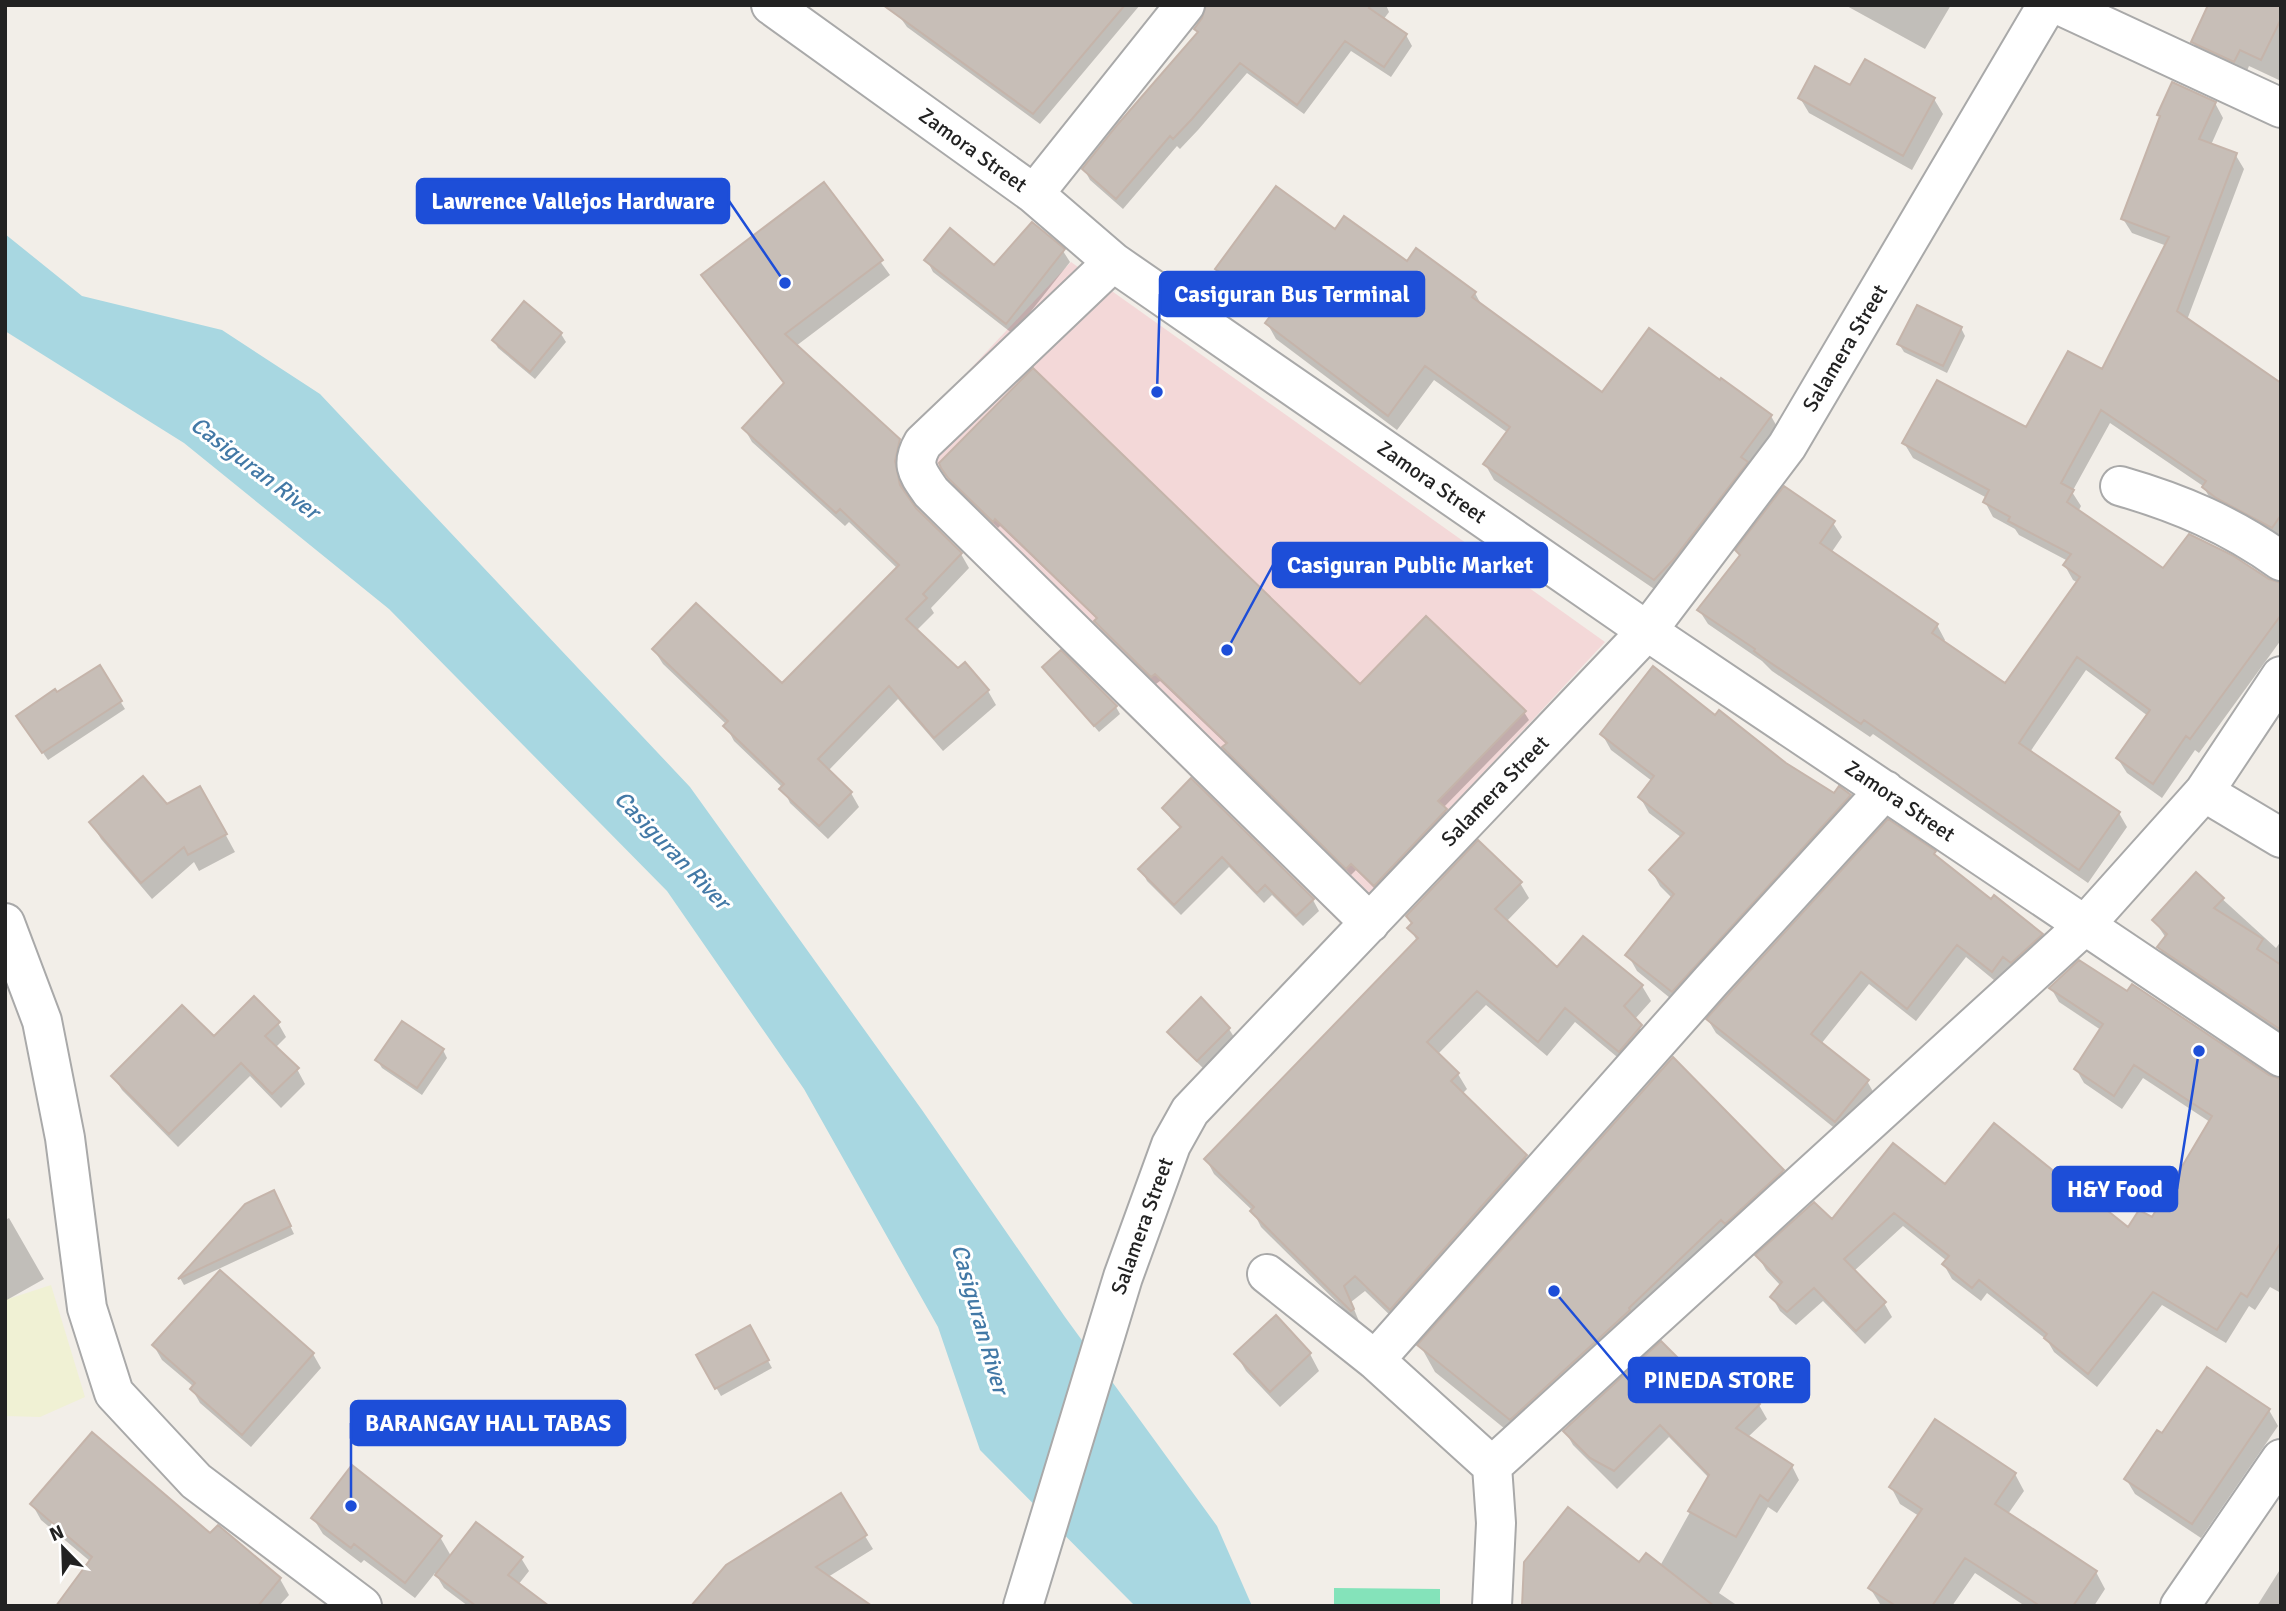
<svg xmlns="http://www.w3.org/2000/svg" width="2286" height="1611" viewBox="0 0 2286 1611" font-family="Signika,sans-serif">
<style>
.commercial{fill:#f3d8d8}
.farmland{fill:#f0f1d4}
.pitch{fill:#84e3ba}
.water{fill:#a8d7e1}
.shadow{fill:#0003}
.building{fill:#c7beb7;stroke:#c5b4aa;stroke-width:2}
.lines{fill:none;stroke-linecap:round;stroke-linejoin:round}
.minor-casing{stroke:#a9a9a9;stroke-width:42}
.minor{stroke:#fff;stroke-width:38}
.labels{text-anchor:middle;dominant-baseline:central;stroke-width:6;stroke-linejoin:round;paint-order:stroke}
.street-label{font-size:21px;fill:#222;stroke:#fff}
.water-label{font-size:23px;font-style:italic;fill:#4379a6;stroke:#fff}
.leader{fill:none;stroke:#1d4ed8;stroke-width:2.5}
.callout-dot{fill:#1d4ed8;stroke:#fff;stroke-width:2.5}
.callout{fill:#1d4ed8;stroke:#1d4ed8;stroke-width:2.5}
.callout-label{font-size:23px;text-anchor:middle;font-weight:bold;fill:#fff}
</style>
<rect width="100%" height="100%" fill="#f2eee8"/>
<path class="commercial" d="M1071,262L1605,642L1342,925L877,468Z"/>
<path class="farmland" d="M51,1285L85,1397L40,1417L5,1416V1300Z"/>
<path class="pitch" d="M1334,1588L1440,1589V1606H1334Z"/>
<path class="water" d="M5,234L82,296L222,330L320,394L690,787L922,1110L1065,1317L1217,1526L1252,1606H1135L980,1450L938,1327L804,1089L667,891L389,609L184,443L5,331Z"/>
<path class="shadow" d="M910,5H1140L1040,124L907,27L900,17Z
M1208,5H1386L1389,12L1383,20L1406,35L1412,46L1391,77L1351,51L1304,114L1247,73L1198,130L1180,149L1177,146L1123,209L1090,180L1084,169L1199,34L1196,29L1204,20Z
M1845,5H1951L1925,49Z
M2281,5V81L2249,66L2244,78L2203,59L2193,42Z
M1851,88L1934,99L1943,114L1912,170L1809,113L1800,98Z
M2215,103L2223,118L2211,145L2235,154L2244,169L2187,320L2281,385V543L2212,502L2203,486L2110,423L2072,492L2081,506L2078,512L2164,571L2269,581L2281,584V640L2199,753L2195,750L2162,798L2127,773L2118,759L2148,716L2086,670L2030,752L2119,813L2127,827L2088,883L1873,734L1870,737L1772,671L1762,661L1708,624L1699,610L1833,523L1842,537L1831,553L1937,625L1945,640L1943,643L2006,686L2078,583L2073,580L2065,566L2068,561L2019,535L2015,529L1993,517L1985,502L1987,498L1913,458L1904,443L2027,430L2103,372L2167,246L2132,233L2123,219L2161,118L2159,114Z
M824,184L890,275L796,346L899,440L907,455L902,477L907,497L914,509L961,554L969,568L931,608L934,613L916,631L958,670L988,691L996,705L943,751L898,699L828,771L851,793L859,807L828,839L790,803L783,788L734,741L726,726L727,725L663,664L654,650L782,685L898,569L849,522L845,526L752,442L744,428L785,385L712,289L704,275Z
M1335,231L1475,293L1483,308L1603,394L1720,383L1771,416L1780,432L1663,595L1494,480L1485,464L1508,433L1434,380L1397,430L1276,339L1267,323L1272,317L1226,284L1217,269Z
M1063,251L1070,262L1013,334L933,272L927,260L994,268Z
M1961,328L1965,336L1947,373L1904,352L1899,344Z
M561,334L566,342L535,379L498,348L494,341Z
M941,463L1360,686L1524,712L1529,720L1443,808L1450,818L1379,893L1356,870L1351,875L1229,756L1225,748L1227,745L1160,681L1156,684L1101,629L1096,622L1098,620L1000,526L998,528L954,486Z
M99,667L125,709L48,760L23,724L57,694Z
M1044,667L1116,707L1120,714L1099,732Z
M1602,734L1785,764L1835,796H1850L1859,811L1681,1007L1637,971L1628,955L1673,899L1660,886L1651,870L1682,838L1649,813L1640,797L1652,781L1611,750Z
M200,788L235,852L199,871L194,862L152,899L101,839L91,822L167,806Z
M1164,808L1313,900L1319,911L1303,926L1272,895L1264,903L1229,867L1181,915L1147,881L1141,869L1181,829L1171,819Z
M1934,853L1939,860L1991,901L2041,935L2049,949L2000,985L1966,957L1916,1021L1869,984L1821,1044L1867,1081L1875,1095L1843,1135L1716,1033L1708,1020Z
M2196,875L2276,948L2281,941V1038L2167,961L2159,948L2166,938L2154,920Z
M1520,883L1529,898L1506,922L1557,970L1583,939L1642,986L1651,1001L1634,1020L1650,1042L1628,1066L1575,1022L1547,1056L1486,1005L1438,1054L1458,1074L1467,1089L1462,1094L1526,1157L1535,1172L1399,1324L1365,1291L1351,1302L1361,1326L1261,1227L1253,1211L1214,1174L1206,1159L1417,941L1410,928L1413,925L1408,917Z
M2051,988L2281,1097V1293L2270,1287L2255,1310L2249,1306L2226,1343L2162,1305L2097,1387L2054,1352L2047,1340L1987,1293L1981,1301L1952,1279L1944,1265L1947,1261L1903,1226L1854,1271L1884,1303L1892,1317L1865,1344L1823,1301L1796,1325L1780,1311L1772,1297L1781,1286L1766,1270L1758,1256L1832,1222L1945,1187L2129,1229L2152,1220L2210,1122L2143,1078L2122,1109L2084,1083L2076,1069L2101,1030L2059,1002Z
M1201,1000L1229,1029L1234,1037L1203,1068L1174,1040L1169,1032Z
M278,1023L286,1037L275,1048L297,1069L305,1084L281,1108L250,1076L178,1147L122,1090L113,1076L214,1038Z
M443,1050L447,1058L422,1095L382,1068L377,1060Z
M1782,1171L1798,1198L1526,1446L1435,1372L1420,1345Z
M278,1200L294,1234L184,1285L180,1278L246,1205Z
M9,1218L44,1279L5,1301V1220Z
M750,1328L772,1368L721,1396L698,1356Z
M154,1346L313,1354L321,1368L251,1447L200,1403L192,1389L194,1387L162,1360Z
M1236,1354H1310L1319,1371L1280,1407L1246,1371Z
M1723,1368L1759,1405L1767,1419L1748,1437L1792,1466L1799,1480L1777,1513L1768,1507L1719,1593L1738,1606H1524L1639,1564L1660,1566L1709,1478L1669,1437L1617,1489L1573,1445L1565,1431L1704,1387Z
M2207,1369L2269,1410L2278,1426L2201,1538L2135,1494L2126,1479L2163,1436Z
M2015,1474L2024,1491L2008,1514L2096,1572L2105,1589L2094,1606H2025L1975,1573L1952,1606L1880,1604L1870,1588L1919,1516L1900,1504L1891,1487Z
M32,1504L210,1536L280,1579L289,1595L279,1606H56L91,1562L41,1520Z
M313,1518L440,1537L451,1556L521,1558L529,1571L518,1585L546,1606H468L444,1588L435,1573L415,1598L364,1560L361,1563L323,1534Z
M865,1536L873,1549L828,1577L701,1606Z
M2281,1568V1606H2257Z"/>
<path class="building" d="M883,5H1125L1033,114Z
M1206,5H1371L1369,8L1407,34L1384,67L1345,41L1297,105L1240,63L1192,119L1173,139L1170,136L1116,199L1082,169L1118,124L1198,32L1194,29L1202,18Z
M2208,5H2281V19L2261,60L2240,50L2234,62L2191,42Z
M1865,59L1935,98L1903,156L1798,98L1815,66L1850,85Z
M2172,82L2216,102L2199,139L2237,153L2177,311L2281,383V515L2272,528L2216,498L2202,487L2206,481L2101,410L2061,483L2074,490L2067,502L2163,568L2189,534L2232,555L2269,579L2281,583V615L2190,739L2186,736L2153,784L2116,758L2150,710L2077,657L2019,743L2120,812L2079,870L1864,720L1861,724L1762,657L1754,651L1755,649L1697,610L1740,555L1735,550L1784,486L1835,521L1820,543L1938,624L1932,633L2005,683L2080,577L2063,565L2071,554L2008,521L2010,517L1983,502L1989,490L1902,443L1937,380L2026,427L2068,351L2102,369L2169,237L2121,219L2160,116L2157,115Z
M824,182L883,260L785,334L900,439L895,461L900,485L916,508L962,553L923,594L927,598L906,619L958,668L965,662L989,690L934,738L889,686L818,759L852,792L819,826L779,789L784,784L723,726L728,721L652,649L696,603L782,683L899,565L840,509L836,513L742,428L784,383L701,275Z
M1276,186L1335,229L1344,216L1407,261L1416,248L1476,292L1472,297L1602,392L1649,328L1720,380L1721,378L1772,415L1741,457L1748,462L1673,560L1654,580L1483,464L1510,427L1425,366L1388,416L1265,323L1274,311L1215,269Z
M1032,222L1065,249L1006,324L924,260L950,228L994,265Z
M524,301L562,333L530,372L492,340Z
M1917,305L1962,327L1943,366L1897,344Z
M1033,368L1360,684L1426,616L1526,711L1438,801L1447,809L1374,886L1351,864L1346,869L1222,747L1227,743L1155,674L1151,677L1094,621L1097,618L995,519L993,522L948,478L941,468L939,463Z
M1061,650L1117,706L1094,726L1042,667Z
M100,665L122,701L42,753L16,716L55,689L57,692Z
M1653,666L1715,715L1719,710L1786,763L1834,793L1839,786L1851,795L1672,992L1625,955L1674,894L1649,870L1684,833L1638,797L1654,776L1600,734Z
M143,776L167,804L200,786L227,834L188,855L184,847L141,883L89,822Z
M1191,778L1314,899L1296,916L1265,885L1257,893L1222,857L1174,905L1138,869L1181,827L1162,808Z
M1888,819L1936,851L1934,854L1991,899L1994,895L2043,934L2011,963L2003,957L1992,972L1957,945L1907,1009L1861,972L1811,1034L1869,1080L1835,1122L1706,1019Z
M1478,840L1522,882L1495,909L1557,967L1583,936L1643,985L1624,1006L1642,1025L1619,1052L1565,1008L1538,1042L1477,991L1427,1042L1459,1073L1451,1081L1527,1155L1390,1310L1355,1276L1344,1286L1354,1309L1351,1311L1250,1211L1254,1207L1204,1159L1418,938L1407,928L1412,923L1406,916Z
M2196,872L2224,898L2214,908L2263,939L2257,949L2281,965V1030L2157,947L2167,934L2152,920Z
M2079,960L2127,991L2132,984L2269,1075L2281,1079V1242L2247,1297L2241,1293L2217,1330L2153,1292L2088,1374L2044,1338L2047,1334L1979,1280L1972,1288L1942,1264L1949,1256L1894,1213L1844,1259L1886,1302L1856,1331L1814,1288L1787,1312L1770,1297L1782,1282L1755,1255L1814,1202L1832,1219L1893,1143L1945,1184L1994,1123L2066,1181L2068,1179L2128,1227L2139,1210L2152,1217L2212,1116L2134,1065L2114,1096L2074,1069L2103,1024L2049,988Z
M254,996L280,1022L265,1036L299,1068L272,1094L241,1063L169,1134L111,1076L182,1005L214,1036Z
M1201,997L1230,1028L1197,1061L1167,1032Z
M402,1021L444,1049L417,1088L375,1060Z
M1673,1057L1784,1170L1725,1224L1721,1220L1629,1308L1630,1310L1510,1420L1417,1345Z
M274,1190L291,1226L178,1279L245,1204Z
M220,1270L314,1353L242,1435L190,1389L195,1383L152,1345Z
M1276,1315L1311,1353L1270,1392L1234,1354Z
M750,1325L769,1360L715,1389L696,1355Z
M1661,1341L1704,1384L1723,1366L1760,1404L1736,1428L1793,1465L1768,1501L1760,1495L1736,1537L1688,1511L1709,1475L1660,1425L1614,1471L1590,1458L1563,1431Z
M2207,1367L2270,1409L2192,1524L2124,1479L2157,1430L2162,1433Z
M1935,1419L2016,1473L1995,1504L2097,1571L2073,1606H2040L1965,1558L1932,1606H1896L1868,1588L1922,1509L1889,1487Z
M92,1432L210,1533L218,1525L281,1578L258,1606H56L92,1557L30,1504Z
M352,1465L442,1536L405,1583L354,1544L351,1548L311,1518Z
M841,1493L867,1535L816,1567L872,1606H691L726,1565Z
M1568,1507L1639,1562L1646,1553L1714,1606H1522L1524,1562Z
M476,1522L523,1557L508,1575L549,1606H476L435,1575Z"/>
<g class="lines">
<defs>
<path id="minor" d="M771,5L1034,194L1113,262L1647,631L2281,1057
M2059,5L2281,108
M1034,194L1185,5
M1113,262L923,443C910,465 918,473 931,492L1370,923
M2120,486C2179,503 2231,525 2281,561
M2204,792L2281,838
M5,923L42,1021L65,1138L87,1308L114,1393L196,1481L362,1606
M1267,1274L1375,1360L1492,1466L1496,1523L1492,1606
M1375,1360L1711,981L1885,790
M1492,1466L2084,926L2204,792L2281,676
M1023,1606L1123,1277L1171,1145L1190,1111L1647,631L1787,446L2047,5
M2180,1606L2281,1459"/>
</defs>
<use href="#minor" class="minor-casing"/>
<use href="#minor" class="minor"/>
</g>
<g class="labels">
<g class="street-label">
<text transform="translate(973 150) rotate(36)">Zamora Street</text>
<text transform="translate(1845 348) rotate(-59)">Salamera Street</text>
<text transform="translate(1432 482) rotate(35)">Zamora Street</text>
<text transform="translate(1495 791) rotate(-46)">Salamera Street</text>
<text transform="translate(1900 801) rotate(34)">Zamora Street</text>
<text transform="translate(1142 1226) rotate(-70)">Salamera Street</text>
</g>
<g class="water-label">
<text transform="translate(255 468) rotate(37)">Casiguran River</text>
<text transform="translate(672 850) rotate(46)">Casiguran River</text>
<text transform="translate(980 1319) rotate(74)">Casiguran River</text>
</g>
</g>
<path class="leader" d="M785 283L729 201M1157 392L1160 294M1227 650L1273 565M2199 1051L2177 1189M1554 1291L1629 1380M351 1506L351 1423"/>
<g class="callout-dot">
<circle cx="785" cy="283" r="7"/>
<circle cx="1157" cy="392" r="7"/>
<circle cx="1227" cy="650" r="7"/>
<circle cx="2199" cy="1051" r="7"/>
<circle cx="1554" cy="1291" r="7"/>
<circle cx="351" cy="1506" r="7"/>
</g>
<g class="callout">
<rect x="417" y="179" width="312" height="44" rx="7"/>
<rect x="1160" y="272" width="264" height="44" rx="7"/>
<rect x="1273" y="543" width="274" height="44" rx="7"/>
<rect x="2053" y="1167" width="124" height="44" rx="7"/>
<rect x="1629" y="1358" width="180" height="44" rx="7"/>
<rect x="351" y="1401" width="274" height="44" rx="7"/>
</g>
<g class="callout-label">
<text x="573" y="209">Lawrence Vallejos Hardware</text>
<text x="1292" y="302">Casiguran Bus Terminal</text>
<text x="1410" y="573">Casiguran Public Market</text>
<text x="2115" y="1197">H&amp;Y Food</text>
<text x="1719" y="1388">PINEDA STORE</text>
<text x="488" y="1431">BARANGAY HALL TABAS</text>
</g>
<rect width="2286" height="1611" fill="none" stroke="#222222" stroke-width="14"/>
<g transform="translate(63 1548) rotate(337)" stroke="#ffffff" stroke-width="5" paint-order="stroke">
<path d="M0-5L12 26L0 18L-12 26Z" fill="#222222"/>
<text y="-10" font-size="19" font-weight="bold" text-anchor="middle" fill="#222222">N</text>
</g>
</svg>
